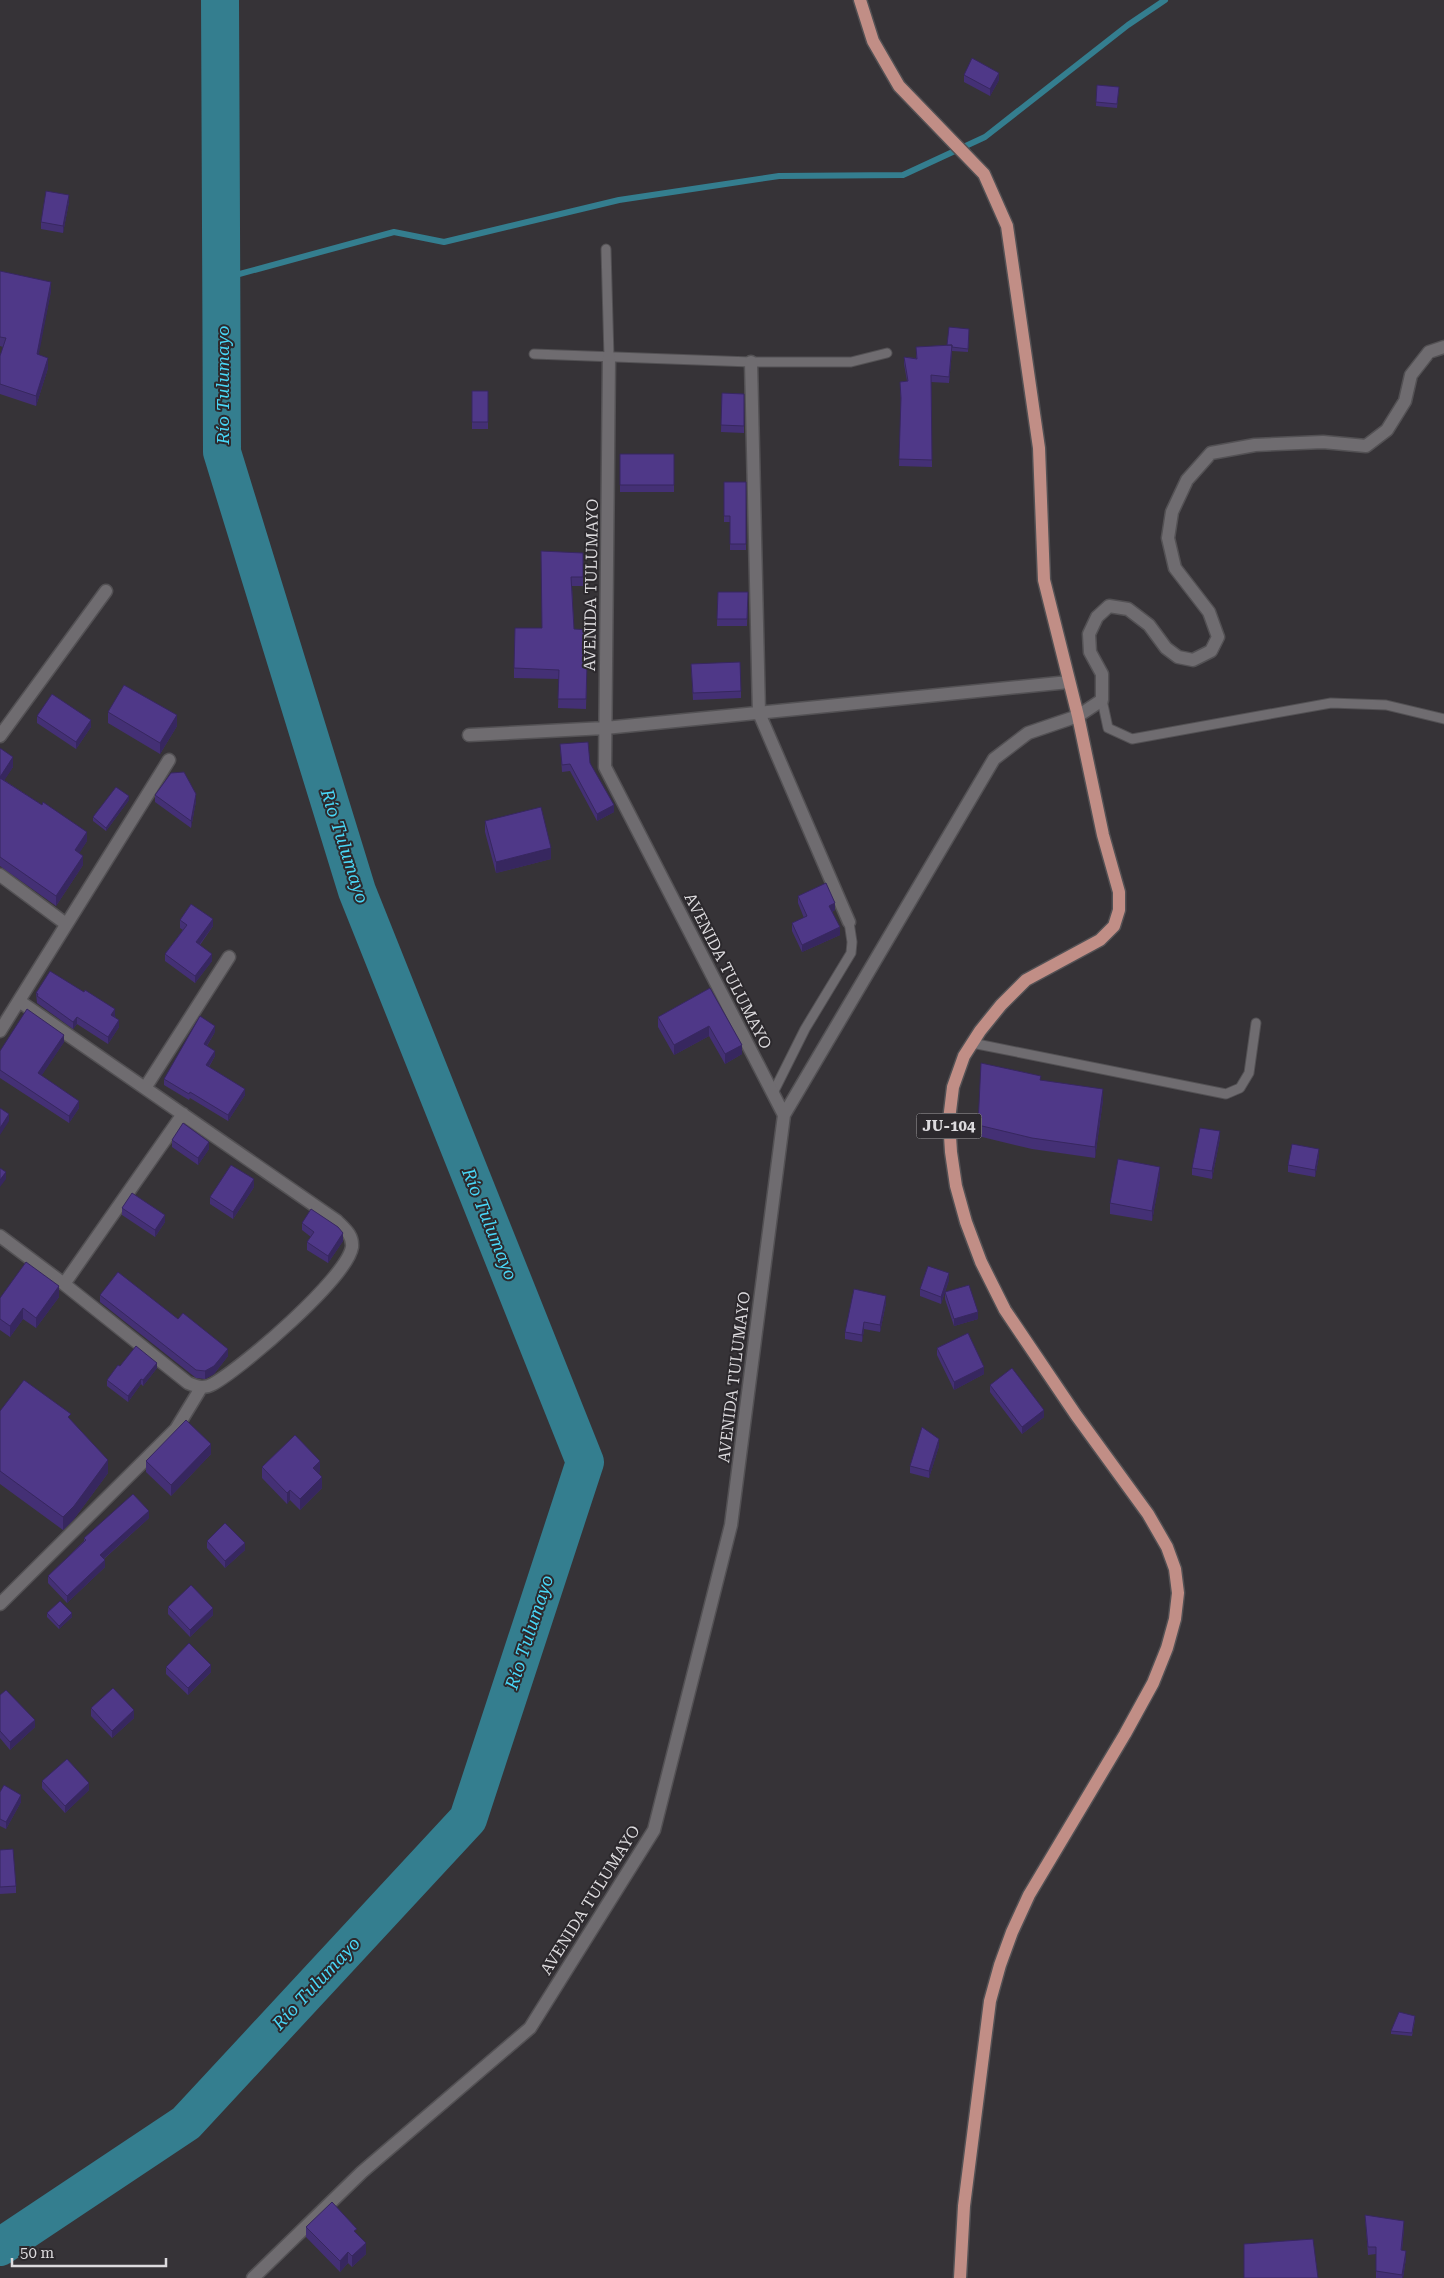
<svg xmlns="http://www.w3.org/2000/svg" width="1444" height="2278" viewBox="0 0 1444 2278" font-family="'Roboto Serif',serif">
<style>
.lines{fill:none;stroke-linecap:round;stroke-linejoin:round}
.stream{stroke:#347e8f;stroke-width:6}
.river{stroke:#347e8f;stroke-width:38}
.lane-casing{stroke:#535154;stroke-width:11}
.street-casing{stroke:#535154;stroke-width:15}
.primary-casing{stroke:#535154;stroke-width:15}
.lane{stroke:#6f6c70;stroke-width:9}
.street{stroke:#6f6c70;stroke-width:12}
.primary{stroke:#c18e86;stroke-width:12}
.wall{fill:#443075}
.shaded-wall{fill:#37275f}
.building{fill:#4f3888;stroke:#37275f}
.labels{text-anchor:middle;dominant-baseline:central;stroke-width:4;stroke-linejoin:round;paint-order:stroke}
.shield{fill:#2c292d;stroke:#a8a6a9;stroke-width:1}
.shield-label{font-size:15px;font-weight:bold;fill:#dddbde}
.street-label{font-size:16px;fill:#dddbde;stroke:#2c292d}
.water-label{font-size:18px;font-style:italic;fill:#49d7f7;stroke:#2c292d}
</style>
<rect width="100%" height="100%" fill="#363337"/>
<g class="lines">
<path class="stream" d="M221,279L394,232L444,242L619,200L779,176L903,175L985,137L1128,25L1165,0"/>
<path class="river" d="M0,2247L186,2123L468,1819L585,1462L357,891L222,452L220,0"/>
<defs>
<path id="lane" d="M606,249L609,357
M534,354L751,362H851L887,353
M1102,700L1108,728L1132,739L1331,703L1386,705L1444,719
M972,1043L1226,1094L1240,1088L1249,1073L1256,1023
M773,1093L805,1029L851,953L852,942L849,922"/>
<path id="street" d="M751,362L759,713L849,922
M469,735L605,728L1069,682
M0,736L106,591
M0,875L66,924
M0,1031L169,760
M145,1088L229,957
M784,1115L994,759L1028,733L1078,716L1102,700V674L1090,652L1089,634L1097,617L1109,606L1128,609L1149,625L1166,648L1178,657L1193,660L1211,651L1218,637L1209,612L1175,568L1168,538L1172,512L1187,480L1211,453L1255,445L1323,442L1366,446L1387,430L1405,401L1411,375L1429,352L1444,347
M0,1236L64,1284L188,1383C198,1387 204,1389 213,1384C242,1368 347,1278 352,1247C353,1235 345,1229 337,1221L19,1001
M64,1284L183,1114
M0,1604L176,1429L201,1388
M253,2278L362,2172L530,2028L654,1830L731,1525L784,1115L605,767L609,357"/>
<path id="primary" d="M860,0L873,41L899,86L984,174L1007,226L1039,448L1044,580L1078,716L1103,835L1119,892V910L1114,926L1100,940L1026,980L1001,1005L980,1031L964,1056L953,1087L949,1120L951,1152L956,1186L966,1222L981,1262L1005,1310L1076,1415L1148,1514L1167,1547L1175,1569L1178,1593L1175,1619L1167,1648L1153,1683L1125,1734L1029,1895L1012,1932L1000,1965L990,2001L964,2206L960,2278"/>
</defs>
<use href="#lane" class="lane-casing"/>
<use href="#street" class="street-casing"/>
<use href="#primary" class="primary-casing"/>
<use href="#lane" class="lane"/>
<use href="#street" class="street"/>
<use href="#primary" class="primary"/>
</g>
<path class="wall" d="M964,75L999,80L990,96L964,82Z
M1097,85L1119,87L1117,108L1096,106Z
M69,202L63,233L41,229V222Z
M0,273L51,291L38,355L48,368L36,406L0,394V356L3,347L0,346Z
M969,332L968,352L952,351L949,383L931,382L932,467L899,466L901,404L900,382L907,381L904,364V357L916,358V347L947,345Z
M472,391H488V429H472Z
M722,393L744,394V433L721,432Z
M620,454H674V492H620Z
M724,482H746V550H730V522H724Z
M583,553V586H572L574,629L588,630L586,709L558,708L559,679L514,678V668L542,628Z
M718,592H748L747,626H717Z
M691,664L741,691V698L693,700Z
M108,712L177,726L160,754L108,723Z
M37,716L91,727L76,749L37,723Z
M560,744L590,763L614,812L597,821L570,771L562,772Z
M0,748L13,767L4,780L42,805L87,841L79,853L83,865L56,906L0,866Z
M155,795L196,801L191,828L155,802Z
M129,800L106,831L93,821V817Z
M485,821L551,859L496,873L485,832Z
M798,896L835,910L832,912L840,935L802,952L792,931V923L804,918L798,903Z
M180,920L213,926L200,945L212,961L195,983L165,961V954L183,930L180,928Z
M710,988L742,1054L725,1064L709,1036L674,1055L658,1027V1017Z
M36,993L115,1016L119,1027L108,1044L77,1024L73,1029L37,1003Z
M215,1032L207,1046L215,1056L209,1067L245,1095L228,1121L190,1098L189,1100L164,1085V1079Z
M64,1042L41,1076L79,1108L69,1123L0,1078V1051Z
M1103,1100L1095,1158L1032,1149L978,1136V1125Z
M1220,1138L1212,1179L1192,1175V1168Z
M172,1140L209,1149L198,1165L172,1147Z
M1319,1156L1315,1177L1288,1172V1165Z
M1160,1177L1152,1221L1110,1214V1203Z
M254,1187L233,1219L210,1204V1197Z
M122,1208L165,1222L155,1237L122,1215Z
M302,1223L343,1241L328,1263L307,1250V1242L311,1237L302,1230Z
M949,1280L941,1304L920,1296V1289Z
M945,1292L978,1319L954,1326L945,1299Z
M100,1295L178,1319L228,1356L214,1374L205,1379L196,1378L100,1302Z
M59,1297L36,1328L23,1319L10,1337L0,1330V1298Z
M886,1303L880,1332L864,1329L862,1342L845,1339V1332Z
M937,1348L984,1374L954,1390L937,1355Z
M120,1366L157,1368L143,1386L141,1384L128,1402L107,1386V1380Z
M990,1385L1044,1417L1022,1434L990,1392Z
M0,1411L71,1420L108,1473L74,1519L63,1530L0,1484Z
M939,1446L929,1478L910,1473V1466Z
M211,1454L171,1496L146,1472V1461Z
M262,1467L320,1472L318,1473L322,1488L300,1510L290,1500L287,1504L262,1478Z
M149,1518L104,1559L105,1567L67,1603L48,1583V1576L84,1541V1538Z
M207,1541L245,1550L225,1568L207,1548Z
M168,1607L213,1615L190,1637L168,1614Z
M47,1613L72,1617L59,1629L47,1617Z
M166,1667L211,1672L188,1695L166,1674Z
M0,1695L35,1727L10,1750L0,1738Z
M91,1708L134,1718L112,1738L91,1716Z
M42,1781L89,1790L65,1813L42,1788Z
M0,1792L21,1802L6,1829L0,1826Z
M0,1850L16,1886V1893L0,1894Z
M1415,2020L1412,2036L1391,2034V2031Z
M1365,2215L1404,2228L1402,2250L1406,2258L1403,2278H1376V2254L1368,2255Z
M306,2227L357,2234L366,2254L352,2267L348,2263L340,2272L306,2237Z"/>
<path class="shaded-wall" d="M999,73V80L990,96V89Z
M69,195V202L63,233V226Z
M51,282V291L37,364V354Z
M952,345V351L949,383V377Z
M48,358V368L36,406V396Z
M177,715V726L160,754V743Z
M91,720V727L76,749V742Z
M13,757V767L0,787V777Z
M196,794V801L191,828V821Z
M129,796V800L106,831V828Z
M614,805V812L597,821V814Z
M87,832V841L75,860V850Z
M551,848V859L496,873V862Z
M83,856V865L56,906V896Z
M835,903V910L829,913V906Z
M213,919V926L196,949V942Z
M840,927V935L802,952V945Z
M212,954V961L195,983V976Z
M115,1009V1016L111,1022V1015Z
M77,1017V1024L73,1029V1022Z
M119,1020V1027L108,1044V1037Z
M215,1026V1032L204,1050V1044Z
M709,1026V1036L674,1055V1045Z
M64,1035V1042L38,1081V1073Z
M742,1045V1054L725,1064V1054Z
M215,1051V1056L206,1071V1065Z
M245,1089V1095L228,1121V1115Z
M1103,1089V1100L1095,1158V1147Z
M79,1101V1108L69,1123V1116Z
M9,1114V1121L0,1135V1128Z
M1220,1131V1138L1212,1179V1171Z
M209,1142V1149L198,1165V1158Z
M1319,1149V1156L1315,1177V1170Z
M1160,1167V1177L1152,1221V1211Z
M6,1172V1179L0,1187V1180Z
M254,1179V1187L233,1219V1212Z
M165,1215V1222L155,1237V1230Z
M343,1233V1241L328,1263V1256Z
M949,1273V1280L941,1304V1297Z
M59,1286V1297L36,1328V1318Z
M886,1296V1303L880,1332V1325Z
M23,1308V1319L10,1337V1326Z
M978,1312V1319L954,1326V1319Z
M864,1322V1329L862,1342V1335Z
M228,1349V1356L214,1374L205,1379V1371Z
M157,1363V1368L143,1386V1380Z
M984,1367V1374L954,1390V1382Z
M141,1379V1384L128,1402V1396Z
M1044,1410V1417L1022,1434V1427Z
M939,1439V1446L929,1478V1471Z
M211,1444V1454L171,1496V1485Z
M108,1460V1473L74,1519L63,1530V1517Z
M320,1461V1472L313,1479V1468Z
M322,1477V1488L300,1510V1499Z
M290,1490V1500L287,1504V1493Z
M149,1511V1518L100,1562V1555Z
M245,1543V1550L225,1568V1561Z
M105,1560V1567L67,1603V1596Z
M213,1608V1615L190,1637V1630Z
M72,1613V1617L59,1629V1626Z
M211,1665V1672L188,1695V1688Z
M134,1710V1718L112,1738V1731Z
M35,1720V1727L10,1750V1742Z
M89,1783V1790L65,1813V1806Z
M21,1795V1802L6,1829V1822Z
M1404,2221V2228L1401,2258V2250Z
M366,2243V2254L352,2267V2256Z
M1406,2251V2258L1403,2278H1402Z
M348,2252V2263L340,2272V2261Z"/>
<path class="building" d="M972,58L999,73L990,89L964,75Z
M1097,85L1119,87L1117,104L1096,102Z
M46,191L69,195L63,226L41,222Z
M0,271L51,282L37,354L48,358L36,396L0,384V356L6,338L0,337Z
M949,327L969,329L968,349L952,347V345H947Z
M952,345L949,377L931,375L932,460L899,459L901,398L900,382L908,381L904,357L917,359L916,347Z
M472,391H488V422H472Z
M722,393L744,394V426L721,425Z
M620,454H674V485H620Z
M724,482H746V544H730V516H724Z
M541,551L583,553V577H571L574,629L588,630L586,699H558L559,670L514,668L515,628H542Z
M718,592H748L747,619H717Z
M740,662L741,691L693,693L691,664Z
M124,685L177,715L160,743L108,712Z
M52,694L91,720L76,742L37,716Z
M588,742L590,763L614,805L597,814L570,764L562,765L560,744Z
M0,748L13,757L0,777Z
M184,772L196,794L191,821L155,795L171,773Z
M0,778L42,805L43,802L87,832L75,850L83,856L56,896L0,857Z
M116,787L129,796L106,828L93,817Z
M541,807L551,848L496,862L485,821Z
M826,883L835,903L829,906L840,927L802,945L792,923L807,916L798,896Z
M191,904L213,919L196,942L212,954L195,976L165,954L187,925L180,920Z
M50,971L84,992L85,990L115,1009L111,1015L119,1020L108,1037L77,1017L73,1022L37,996L38,994L36,993Z
M710,988L742,1045L725,1054L709,1026L674,1045L658,1017Z
M27,1009L64,1035L38,1073L79,1101L69,1116L0,1070V1051Z
M200,1016L215,1026L204,1044L215,1051L206,1065L245,1089L228,1115L190,1092L189,1094L164,1079Z
M981,1063L1041,1076L1040,1080L1103,1089L1095,1147L1032,1138L978,1125Z
M0,1108L9,1114L0,1128Z
M183,1123L209,1142L198,1158L172,1140Z
M1200,1128L1220,1131L1212,1171L1192,1168Z
M1292,1144L1319,1149L1315,1170L1288,1165Z
M1118,1159L1160,1167L1152,1211L1110,1203Z
M231,1165L254,1179L233,1212L210,1197Z
M0,1168L6,1172L0,1180Z
M132,1193L165,1215L155,1230L122,1208Z
M311,1209L338,1227L343,1233L328,1256L307,1242L314,1232L302,1223Z
M26,1262L59,1286L36,1318L23,1308L10,1326L0,1319V1298Z
M928,1266L949,1273L941,1297L920,1289Z
M118,1272L178,1319L183,1313L228,1349L214,1366L205,1371L196,1370L100,1295Z
M969,1285L978,1312L954,1319L945,1292Z
M854,1289L886,1296L880,1325L864,1322L862,1335L845,1332Z
M968,1333L984,1367L954,1382L937,1348Z
M136,1346L157,1363L143,1380L141,1379L128,1396L107,1380L118,1365L120,1366Z
M1012,1368L1044,1410L1022,1427L990,1385Z
M24,1380L71,1414L68,1417L108,1460L74,1506L63,1517L0,1471V1411Z
M186,1420L211,1444L171,1485L146,1461Z
M922,1427L939,1439L929,1471L910,1466Z
M295,1435L320,1461L313,1468L322,1477L300,1499L290,1490L287,1493L262,1467Z
M133,1494L149,1511L100,1555L105,1560L67,1596L48,1576L86,1540L84,1538Z
M225,1523L245,1543L225,1561L207,1541Z
M191,1585L213,1608L190,1630L168,1607Z
M60,1601L72,1613L59,1626L47,1613Z
M189,1643L211,1665L188,1688L166,1667Z
M113,1688L134,1710L112,1731L91,1708Z
M6,1690L35,1720L10,1742L0,1731V1695Z
M67,1759L89,1783L65,1806L42,1781Z
M4,1785L21,1795L6,1822L0,1819V1792Z
M13,1849L16,1886L0,1887V1850Z
M1399,2012L1415,2016L1412,2033L1391,2031Z
M332,2202L357,2229L354,2231L366,2243L352,2256L348,2252L340,2261L306,2227Z
M1365,2215L1404,2221L1401,2250L1406,2251L1402,2275L1376,2271V2247H1368Z
M1313,2239L1318,2278H1244V2244Z"/>
<g class="labels">
<rect class="shield" x="916.5" y="1113.5" width="65" height="25" rx="4"/>
<g class="shield-label">
<text x="949" y="1126">JU-104</text>
</g>
<g class="street-label">
<text transform="translate(591 585) rotate(-89)">AVENIDA TULUMAYO</text>
<text transform="translate(728 971) rotate(63)">AVENIDA TULUMAYO</text>
<text transform="translate(734 1377) rotate(-83)">AVENIDA TULUMAYO</text>
<text transform="translate(590 1900) rotate(-58)">AVENIDA TULUMAYO</text>
</g>
<g class="water-label">
<text transform="translate(222 385) rotate(-90)">Río Tulumayo</text>
<text transform="translate(345 846) rotate(72)">Río Tulumayo</text>
<text transform="translate(490 1224) rotate(68)">Río Tulumayo</text>
<text transform="translate(529 1632) rotate(-72)">Río Tulumayo</text>
<text transform="translate(316 1983) rotate(-47)">Río Tulumayo</text>
</g>
</g>
<path d="M12 2258v8h154v-8" fill="none" stroke="#dddbde" stroke-width="2.5"/>
<text x="20" y="2258" font-size="15" fill="#dddbde" stroke="#2c292d" stroke-width="4" paint-order="stroke">50 m</text>
</svg>
